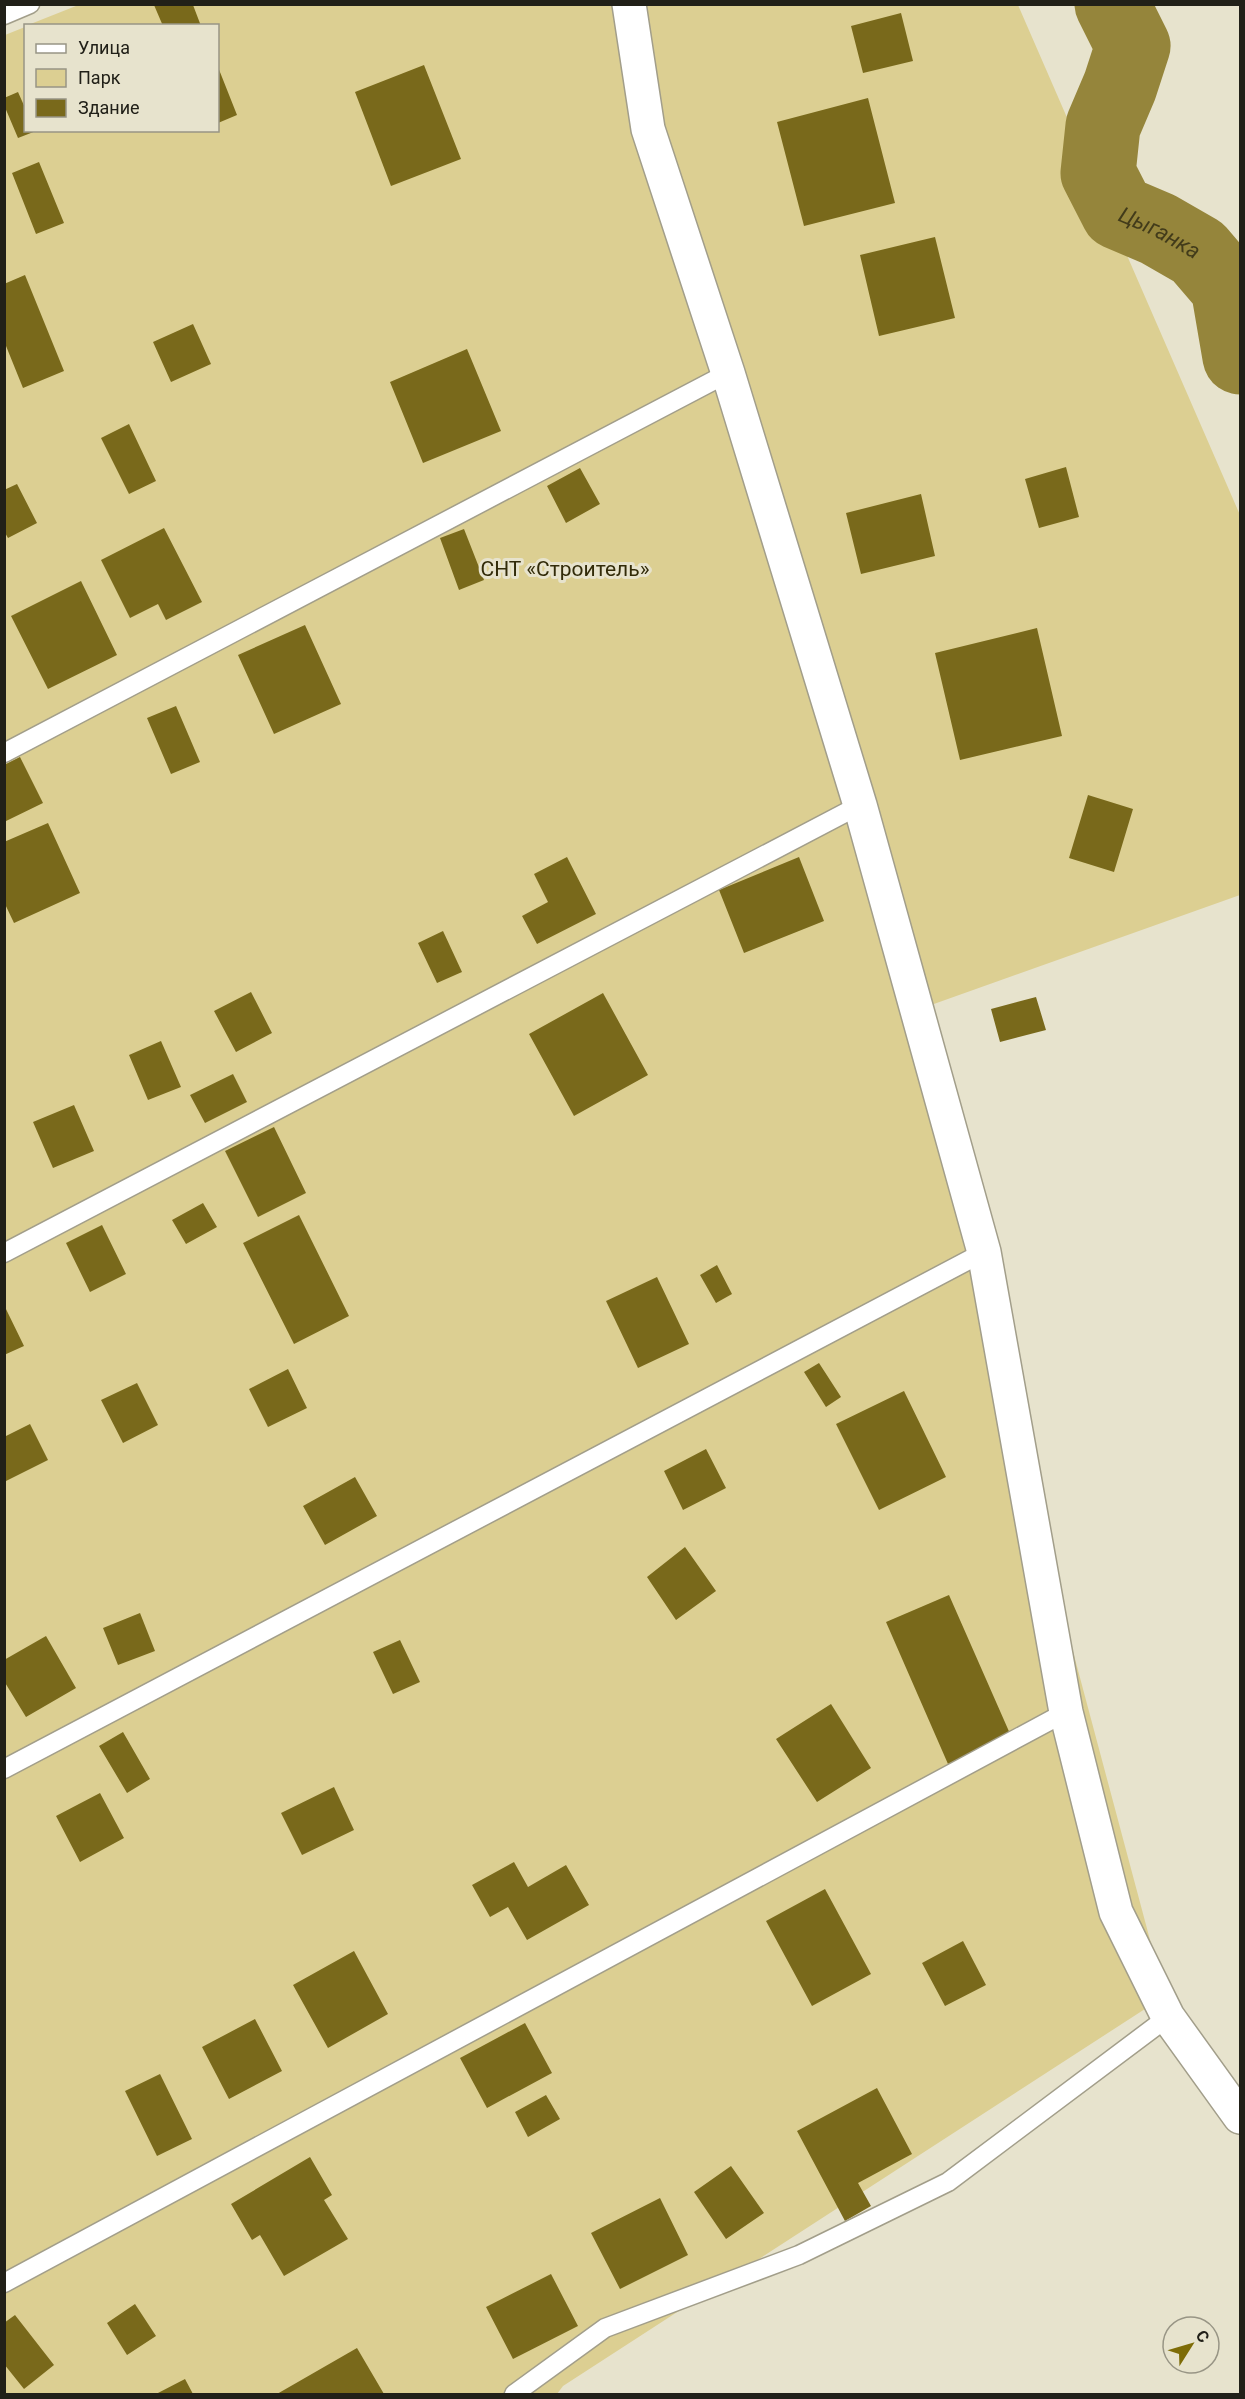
<svg xmlns="http://www.w3.org/2000/svg" width="1245" height="2399" viewBox="0 0 1245 2399" font-family="Roboto,sans-serif">
<style>
.green{fill:#dccf92}
.lines{fill:none;stroke-linecap:round;stroke-linejoin:round}
.river{stroke:#95853b;stroke-width:75}
.building{fill:#79691b}
.lane-casing{stroke:#a29e8a;stroke-width:21}
.secondary-casing{stroke:#a29e8a;stroke-width:36}
.lane{stroke:#fff;stroke-width:18}
.secondary{stroke:#fff;stroke-width:33}
.labels{text-anchor:middle;dominant-baseline:central;stroke-width:6;stroke-linejoin:round;paint-order:stroke}
.park-label{font-size:21px;fill:#322b09;stroke:#e7e3cd}
.water-label{font-size:22px;font-style:italic;fill:#423b1a;stroke:#e7e3cd}
</style>
<rect width="100%" height="100%" fill="#e7e3cd"/>
<path class="green" d="M81,4L1018,5L1240,515V895L903,1015L1165,1996L563,2386L557,2394H5V35L25,27L26,130H218V26L28,25Z"/>
<g class="lines">
<path class="river" id="s1" d="M1112,4L1133,46L1120,86L1103,126L1098,173L1118,212L1158,229L1198,252L1228,287L1240,357"/>
</g>
<path class="building" d="M154,5H193L201,26H163Z
M901,13L913,61L863,73L851,26Z
M424,65L461,159L391,186L355,92Z
M218,67L237,115L218,123Z
M18,92L26,110V130L36,131L18,138L4,105V98Z
M868,98L895,203L804,226L777,122Z
M39,162L64,223L36,234L12,173Z
M935,237L955,318L879,336L860,255Z
M25,275L64,371L23,388L4,341V284Z
M193,324L211,364L171,382L153,342Z
M467,349L501,431L423,463L390,382Z
M129,424L156,481L129,494L101,438Z
M1066,467L1079,517L1039,528L1025,479Z
M580,468L600,504L566,523L547,486Z
M17,484L37,523L8,538L4,531V490Z
M921,494L935,556L861,574L846,513Z
M164,528L202,602L166,620L158,604L130,618L101,560Z
M464,529L484,580L459,590L440,538Z
M81,581L117,655L48,689L11,616Z
M305,625L341,704L274,734L238,655Z
M1037,628L1062,736L960,760L935,653Z
M176,706L200,762L171,774L147,718Z
M20,757L43,803L4,822V765Z
M1088,795L1133,809L1114,872L1069,858Z
M48,823L80,893L14,923L4,902V842Z
M567,857L596,914L537,944L522,916L548,902L534,874Z
M799,857L824,921L744,953L719,890Z
M443,931L462,972L437,983L418,943Z
M251,992L272,1033L236,1052L214,1011Z
M603,993L648,1075L574,1116L529,1034Z
M1036,997L1046,1030L1000,1042L991,1009Z
M161,1041L181,1087L148,1100L129,1055Z
M233,1074L247,1102L205,1123L190,1095Z
M74,1105L94,1151L53,1168L33,1122Z
M274,1127L306,1193L258,1217L225,1151Z
M203,1203L217,1227L186,1244L172,1220Z
M299,1215L349,1316L294,1344L243,1243Z
M102,1225L126,1274L90,1292L66,1243Z
M717,1265L732,1294L716,1303L700,1275Z
M657,1277L689,1344L638,1368L606,1301Z
M4,1305L24,1346L4,1355Z
M819,1363L841,1397L826,1407L804,1372Z
M288,1369L307,1408L268,1427L249,1389Z
M137,1383L158,1425L123,1443L101,1400Z
M904,1391L946,1477L879,1510L836,1424Z
M30,1424L48,1460L4,1482V1437Z
M706,1449L726,1488L683,1510L664,1471Z
M355,1477L377,1516L325,1545L303,1506Z
M685,1547L716,1591L676,1620L647,1577Z
M949,1595L1011,1736L948,1764L886,1622Z
M140,1613L155,1651L118,1665L103,1628Z
M46,1636L76,1688L26,1717L4,1681V1660Z
M400,1640L420,1682L393,1694L373,1652Z
M831,1704L871,1768L817,1802L776,1739Z
M123,1732L150,1779L127,1793L99,1746Z
M334,1787L354,1830L302,1855L281,1813Z
M100,1793L124,1838L80,1862L56,1816Z
M514,1862L528,1887L566,1865L589,1905L527,1940L508,1907L490,1917L472,1885Z
M825,1889L871,1974L812,2006L766,1921Z
M963,1941L986,1985L945,2006L922,1963Z
M354,1951L388,2014L328,2048L293,1985Z
M255,2019L282,2071L229,2099L202,2047Z
M525,2023L552,2073L487,2108L460,2058Z
M160,2074L192,2139L157,2156L125,2091Z
M877,2088L912,2154L858,2183L871,2206L845,2221L797,2131Z
M546,2095L560,2119L528,2137L515,2112Z
M310,2157L332,2195L324,2200L348,2239L284,2276L260,2235L252,2240L231,2204Z
M731,2166L764,2213L726,2239L694,2192Z
M660,2198L688,2255L620,2289L591,2233Z
M551,2274L578,2326L513,2359L486,2307Z
M135,2304L156,2336L127,2355L107,2323Z
M15,2315L54,2365L24,2389L4,2364V2323Z
M357,2348L384,2394H277Z
M185,2379L193,2394H156Z"/>
<g class="lines">
<defs>
<path id="lane" d="M4,15L30,4
M4,753L728,373
M4,1253L860,805
M4,1769L984,1252
M4,2283L1066,1712
M514,2394L605,2328L799,2255L948,2182L1168,2017"/>
<path id="secondary" d="M629,4L648,129L728,373L860,805L984,1252L1066,1712L1116,1912L1168,2017L1240,2117"/>
</defs>
<use href="#lane" class="lane-casing"/>
<use href="#secondary" class="secondary-casing"/>
<use href="#lane" class="lane"/>
<use href="#secondary" class="secondary"/>
</g>
<g class="labels">
<g class="park-label">
<text x="565" y="569">СНТ «Строитель»</text>
</g>
<g class="water-label">
<text stroke="none"><textPath href="#s1" startOffset="270">Цыганка</textPath></text>
</g>
</g>
<rect width="1245" height="2399" fill="none" stroke="#212018" stroke-width="12"/>
<rect x="24" y="24" width="195" height="108" fill="#e7e3cd" stroke="#989585" stroke-width="1.5"/>
<rect x="36" y="44" width="30" height="9" fill="#ffffff" stroke="#989585" stroke-width="1.5"/>
<text x="78" y="54" font-size="18" fill="#212018">Улица</text>
<rect x="36" y="69" width="30" height="18" fill="#dccf92" stroke="#989585" stroke-width="1.5"/>
<text x="78" y="84" font-size="18" fill="#212018">Парк</text>
<rect x="36" y="99" width="30" height="18" fill="#79691b" stroke="#989585" stroke-width="1.5"/>
<text x="78" y="114" font-size="18" fill="#212018">Здание</text>
<g transform="translate(1191 2345) rotate(53)"><circle r="28" fill="#e7e3cd" stroke="#989585" stroke-width="1.5"/>
<path d="M0-4.5L10 22L0 15L-10 22Z" fill="#7e6c07"/>
<text y="-9" font-size="16" font-weight="bold" text-anchor="middle" fill="#212018">С</text>
</g>
</svg>
